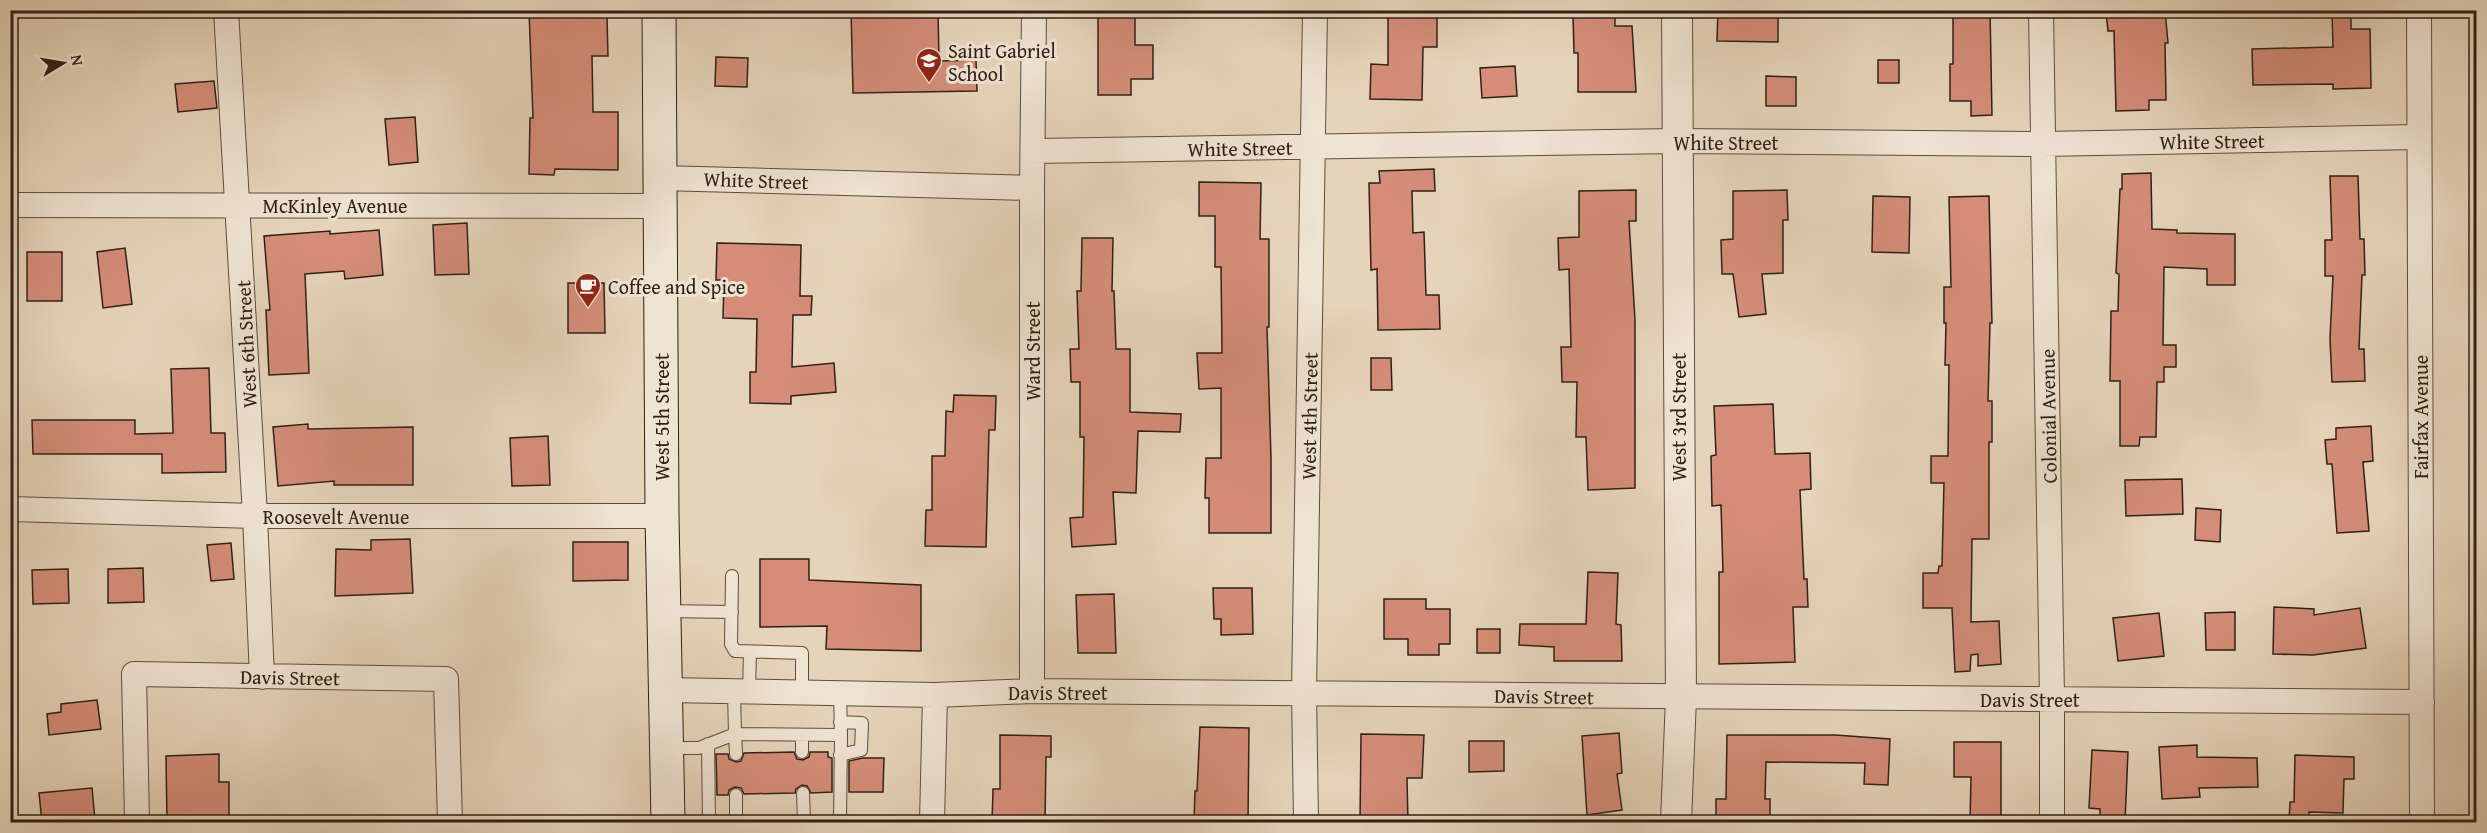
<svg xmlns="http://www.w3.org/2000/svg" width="2487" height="833" viewBox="0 0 2487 833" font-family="'Gentium Book Plus',serif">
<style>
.building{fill:#d58d79;stroke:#2f2017;stroke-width:1.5}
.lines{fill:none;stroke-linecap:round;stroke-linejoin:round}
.service-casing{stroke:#5d4d40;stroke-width:14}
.minor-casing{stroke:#5d4d40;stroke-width:26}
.tertiary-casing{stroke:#5d4d40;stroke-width:32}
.secondary-casing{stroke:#2f2017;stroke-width:35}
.service{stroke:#efe3d2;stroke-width:12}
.minor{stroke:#efe3d2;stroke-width:24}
.tertiary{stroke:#efe3d2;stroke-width:30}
.secondary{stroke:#efe3d2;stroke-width:33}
.labels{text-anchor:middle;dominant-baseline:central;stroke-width:6;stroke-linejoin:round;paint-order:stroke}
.poi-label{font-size:20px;fill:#2f2017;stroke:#efe3d2;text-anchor:start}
.street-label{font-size:20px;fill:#2f2017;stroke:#efe3d2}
</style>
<rect width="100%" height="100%" fill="#e6d4ba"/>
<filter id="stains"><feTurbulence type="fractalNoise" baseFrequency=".00333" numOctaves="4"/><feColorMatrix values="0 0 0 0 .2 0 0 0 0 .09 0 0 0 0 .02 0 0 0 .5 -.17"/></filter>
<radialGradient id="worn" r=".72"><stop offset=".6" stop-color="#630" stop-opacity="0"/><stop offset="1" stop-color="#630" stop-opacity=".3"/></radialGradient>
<path class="building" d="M529,10H592L593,17H607L608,56H592L593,112H618V170L555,169L554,175L529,174L530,118H533Z
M851,10H938L939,61L976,60L977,91L853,93Z
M1718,10H1778V42L1717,41Z
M1953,10H1990L1992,115L1971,116V101H1950V64H1953Z
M2124,10H2165L2168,43H2165L2166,100H2149V110L2116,111L2114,31H2108L2106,12Z
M1388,12L1437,13V47H1423L1422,100L1370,99L1371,64L1388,65Z
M1615,13V26H1632L1636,92H1578V53H1574L1573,14Z
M2332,13H2351V29H2370L2371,88L2333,89V84L2253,85L2252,49L2333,47Z
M1098,16H1135V45H1153V79H1131V95H1098Z
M716,57L748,58L747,87L715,86Z
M1878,60H1899V83H1878Z
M1515,66L1517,96L1482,98L1480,68Z
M1766,76L1796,77V106H1766Z
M214,81L217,108L178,112L175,84Z
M415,117L418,162L389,165L385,119Z
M1434,169L1435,191H1412L1413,233L1424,232L1426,295H1439L1440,329L1378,330L1377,269L1371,270L1369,183H1380L1379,171Z
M2151,173L2152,229L2177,230V233L2235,234V285H2207V269L2164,267L2163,345H2176V367H2164V382H2157L2156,437H2140L2139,446H2120V381H2110L2111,311H2118L2119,274L2116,273L2120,189H2122V174Z
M2330,176H2358L2360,239H2364L2365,275H2362L2359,349H2364L2365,381L2332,382L2330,339L2333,276H2325V240H2332Z
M1199,182L1261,183L1260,239H1269V327H1267L1271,459V533H1209V498H1205L1206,458H1221V388L1199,389L1197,353H1222L1221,267H1215V216H1199Z
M1636,190V221H1629L1635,320V488L1588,490L1586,437H1576L1577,382H1562L1561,347H1571L1569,269L1559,270L1558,238L1579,237V191Z
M1787,190L1788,220H1783V273L1762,274L1766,314L1739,317L1733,274H1722L1721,240L1733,239V191Z
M1873,196L1910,197L1909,253L1872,252Z
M1989,196L1992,323H1990L1988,401H1992V442H1989V539H1972L1971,622L1999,621L2001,664L1978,666V654L1971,655L1970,671L1955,672L1952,608H1923V573H1938L1939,566H1942L1944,483H1931V456H1948L1949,365H1945L1946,323H1944V287H1951L1949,197Z
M467,223L469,274L435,275L433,225Z
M379,230L383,275L345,279L344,271L305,274L309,373L269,375L266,310H270L264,236L330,231V234Z
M1082,238H1113L1112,291H1114L1116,349H1130V412L1181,414L1180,432L1138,431L1136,493L1113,492L1116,544L1072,547L1070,518L1083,517L1084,437H1080V382H1071L1070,349H1079L1077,291H1081Z
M717,243L801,245L800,296H812L811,315H793L792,367L834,363L836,392L791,396V404L750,403V372H756L757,319L723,318L724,280H716Z
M125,248L132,304L103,308L97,252Z
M27,252H62V301H27Z
M568,283H604L605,333H568Z
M1371,358H1391L1392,390H1371Z
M209,368L211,433H225L226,472L162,473V454H33L32,420H135V434L173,433L171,369Z
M954,395L996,396L995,430H989L986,547L925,546L926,510H932V456H945L946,411L953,412Z
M1773,404L1775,454L1810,453L1811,489L1800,490L1804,579H1807L1808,607H1793L1795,662L1719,664V572H1723L1721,505L1712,506L1711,456L1716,455L1714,406Z
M308,424V429L413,427V485H334V481L278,486L273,427Z
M2371,426L2373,461L2363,462L2369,531L2337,533L2332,464H2327L2325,440L2336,439V428Z
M548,436L550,485L512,486L510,438Z
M2182,479L2183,514L2126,516L2125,480Z
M2196,508L2221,510L2220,542L2195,540Z
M410,539L413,593L335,596L336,549L371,550V540Z
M573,542H628V580L573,581Z
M231,543L234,579L211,581L207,545Z
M760,559H809V580L921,585V651L826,649L827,626L760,627Z
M143,568L144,602L108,603V569Z
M68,569L69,603L33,604L32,570Z
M1588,572L1618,573L1616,624L1621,625L1622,661H1554V647L1519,645L1520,624H1586Z
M1213,588H1252L1253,634L1221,635V619H1214Z
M1114,594L1116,653H1078L1076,595Z
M1384,599H1426V609H1450V644H1439V655H1408V639H1384Z
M2274,607L2314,609V615L2360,608L2366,648L2313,655L2273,654Z
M2235,612V650H2206L2205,613Z
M2159,613L2164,656L2118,661L2113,618Z
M1477,629H1500V653H1477Z
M97,700L101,729L49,735L47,714L61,712V704Z
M1200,727L1249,728L1248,822H1194L1195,791H1197Z
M1619,733L1622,773L1617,774L1622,810L1587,815L1582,736Z
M1361,734L1424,735L1422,778H1407L1408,822H1360Z
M1000,735L1051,736V757H1046L1045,822H992L993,789H1000Z
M1727,735H1835L1890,739L1888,785L1864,784L1865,763L1766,762L1765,799H1770V822H1716V799H1726Z
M1469,741H1504V771L1469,772Z
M1954,742H2001V822H1970L1971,777H1954Z
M2197,745V757L2257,758L2258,787L2199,788L2200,797L2162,799L2159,747Z
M2092,750L2128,752L2125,822H2100V809L2089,808Z
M794,752L797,759L803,760L809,757L810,752H828V757L832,758V792L811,793L807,786L802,785L796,789L795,793L744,794L741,788L735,787L729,790L728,795H717L716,754H728L729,759L736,762L741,761L744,753Z
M219,754V782H229V822H167L166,756Z
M2295,755L2354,757V779H2344L2343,813L2309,812L2308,822H2289L2290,802H2294Z
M863,758H884L883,792H849V761Z
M92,788L95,820L42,822L39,793Z"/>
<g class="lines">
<defs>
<path id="service" d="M732,576L731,644L735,651L802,653V691
M664,611L732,612
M734,691L735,734L841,735L840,692
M749,691L750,652
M840,722L862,723L861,750L840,755
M802,735V752
M708,744L709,822
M668,748H699L735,734L736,754
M803,793L804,822
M736,822V795
M840,822L841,735"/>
<path id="minor" d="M226,10L255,516L262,677
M2041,10L2052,699V822
M2419,10L2422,822
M1034,151L1676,141L2043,144L2418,137
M660,178L1032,188
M10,205L660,206
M10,509L255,516H662
M666,690L935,695L1032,691L2422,702
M1032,691V188L1034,10
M137,822L134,674L446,679L450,822
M932,822L935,695
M1306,822L1304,692L1315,10"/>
<path id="tertiary" d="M1676,822L1681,698L1677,10"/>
<path id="secondary" d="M659,10L662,516L668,822"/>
</defs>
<use href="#service" class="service-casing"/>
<use href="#minor" class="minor-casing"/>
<use href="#tertiary" class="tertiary-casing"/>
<use href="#secondary" class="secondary-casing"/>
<use href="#service" class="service"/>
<use href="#minor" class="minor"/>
<use href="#tertiary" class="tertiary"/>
<use href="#secondary" class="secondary"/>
</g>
<defs>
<symbol id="school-pin" viewBox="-11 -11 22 30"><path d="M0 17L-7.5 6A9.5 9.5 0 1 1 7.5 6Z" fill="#8f2418" stroke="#efe3d2"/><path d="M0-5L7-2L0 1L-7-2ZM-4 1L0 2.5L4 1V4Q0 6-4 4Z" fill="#fff"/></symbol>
<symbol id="cafe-pin" viewBox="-11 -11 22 30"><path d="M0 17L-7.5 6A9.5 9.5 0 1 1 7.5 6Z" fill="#8f2418" stroke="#efe3d2"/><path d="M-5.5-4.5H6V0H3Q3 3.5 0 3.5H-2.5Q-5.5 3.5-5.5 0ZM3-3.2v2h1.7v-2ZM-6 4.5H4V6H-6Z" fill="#fff"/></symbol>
</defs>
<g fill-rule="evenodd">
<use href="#school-pin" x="914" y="46" width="30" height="40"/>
<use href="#cafe-pin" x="573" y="271" width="30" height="40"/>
</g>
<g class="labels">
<g class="poi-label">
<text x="948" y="50">Saint Gabriel<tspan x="948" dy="23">School</tspan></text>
<text x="608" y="286">Coffee and Spice</text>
</g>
<g class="street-label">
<text transform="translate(2212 141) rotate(-1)">White Street</text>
<text x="1726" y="142">White Street</text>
<text transform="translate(1240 148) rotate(-1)">White Street</text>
<text transform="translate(756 180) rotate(2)">White Street</text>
<text x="335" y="205">McKinley Avenue</text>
<text transform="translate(246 344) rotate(-93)">West 6th Street</text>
<text transform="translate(1032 351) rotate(-90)">Ward Street</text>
<text transform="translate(1309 416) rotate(-89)">West 4th Street</text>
<text transform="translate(2048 416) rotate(-91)">Colonial Avenue</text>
<text transform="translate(661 417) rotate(-90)">West 5th Street</text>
<text transform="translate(1678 417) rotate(-90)">West 3rd Street</text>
<text transform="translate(2420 417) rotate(-90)">Fairfax Avenue</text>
<text x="336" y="516">Roosevelt Avenue</text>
<text transform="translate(290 677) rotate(1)">Davis Street</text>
<text x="1058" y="692">Davis Street</text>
<text transform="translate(1544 696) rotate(1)">Davis Street</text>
<text x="2030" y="699">Davis Street</text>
</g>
</g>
<rect width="2487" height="833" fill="none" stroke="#e6d4ba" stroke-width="36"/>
<rect x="12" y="12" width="2463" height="809" fill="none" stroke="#2f2017" stroke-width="3"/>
<rect x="18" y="18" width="2451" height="797" fill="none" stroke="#2f2017" stroke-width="1.5"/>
<g transform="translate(63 63) rotate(79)" stroke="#efe3d2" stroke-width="4.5" paint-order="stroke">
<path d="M0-4.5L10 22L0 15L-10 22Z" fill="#2f2017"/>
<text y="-9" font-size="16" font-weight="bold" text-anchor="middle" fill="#2f2017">N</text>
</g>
<rect width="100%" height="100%" filter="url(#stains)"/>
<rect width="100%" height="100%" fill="url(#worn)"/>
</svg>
